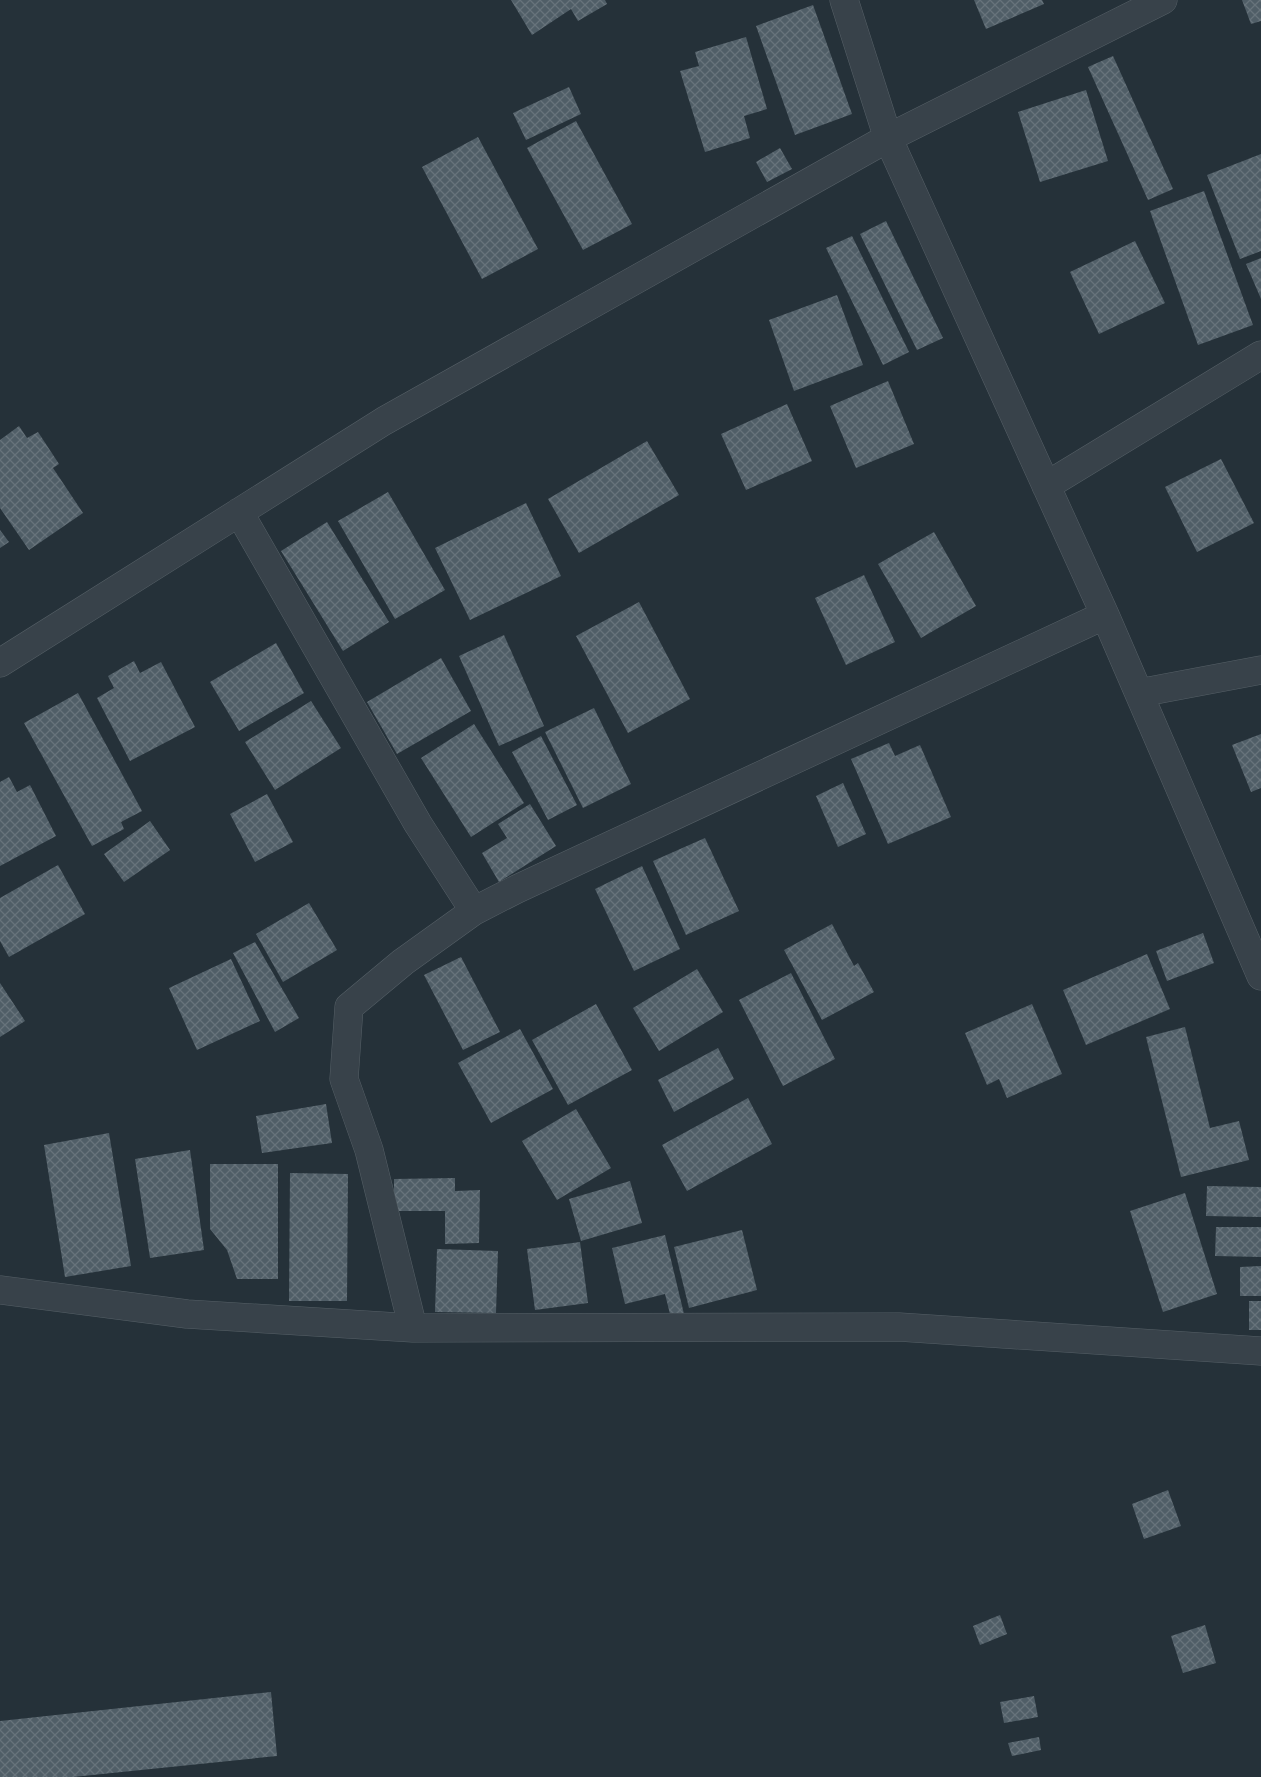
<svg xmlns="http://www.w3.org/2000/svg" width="1261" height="1777" viewBox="0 0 1261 1777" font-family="'DejaVu Sans',sans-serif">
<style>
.building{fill:url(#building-cross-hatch)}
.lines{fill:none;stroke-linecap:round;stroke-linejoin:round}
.minor-casing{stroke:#566067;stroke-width:29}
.minor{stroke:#38424a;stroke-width:28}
</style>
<defs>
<pattern id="building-cross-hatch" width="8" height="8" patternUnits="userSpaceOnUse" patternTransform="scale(1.25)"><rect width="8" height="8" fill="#505e67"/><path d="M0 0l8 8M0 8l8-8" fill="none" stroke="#67737b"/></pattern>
</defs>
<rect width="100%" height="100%" fill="#253139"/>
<path class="building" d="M511,0H605L607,4L578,21L571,9L532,35Z
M974,0H1042L1044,4L986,29Z
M1242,0H1261V21L1251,24Z
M813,5L852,114L795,135L756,26Z
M746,37L767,109L744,116L750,138L705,152L680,71L699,66L695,52Z
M1113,56L1173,189L1148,200L1088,67Z
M569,87L581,114L526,140L513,113Z
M1086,90L1108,161L1040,182L1018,112Z
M576,121L632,224L583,250L527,148Z
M478,137L538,249L482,279L422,167Z
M780,148L792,169L767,182L756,162Z
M1261,154V251L1240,259L1207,175Z
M1204,191L1253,325L1198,345L1150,211Z
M886,221L943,338L917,350L860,234Z
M852,236L909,352L883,365L826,248Z
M1135,241L1165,303L1099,334L1070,272Z
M1261,258V299L1246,264Z
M837,295L863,365L794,391L769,320Z
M888,381L914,444L856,468L830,406Z
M787,404L812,461L746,490L721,434Z
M19,426L27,438L38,432L59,464L53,468L83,513L29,550L0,508V440Z
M647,441L679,495L579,553L548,499Z
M1221,459L1254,523L1197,552L1165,487Z
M388,492L445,590L395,619L338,521Z
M526,503L561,576L470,620L435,548Z
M327,522L389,622L343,651L281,551Z
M0,530L9,542L0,548Z
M934,532L976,606L921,638L878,564Z
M864,575L895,642L846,665L815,598Z
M639,602L690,699L628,733L576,636Z
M504,635L544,726L499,746L459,656Z
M276,643L304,693L239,731L210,682Z
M441,658L471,711L397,754L367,702Z
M134,661L140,673L161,662L195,727L130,761L97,698L114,688L108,676Z
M78,693L142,811L121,822L124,829L92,846L24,723Z
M311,701L341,748L275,790L245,742Z
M594,708L631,784L583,808L545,732Z
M474,724L524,803L471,837L421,758Z
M1261,734V788L1251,792L1232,745Z
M541,736L577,805L548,820L512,752Z
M889,743L895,756L920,745L951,817L888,844L851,759Z
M9,777L17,792L30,785L56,836L0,866V782Z
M843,783L866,834L838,847L816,796Z
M267,794L293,842L255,862L230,814Z
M530,804L556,846L499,882L482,853L507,838L498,824Z
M150,821L170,850L124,882L104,854Z
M705,838L739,911L686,935L653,861Z
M58,865L85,914L9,957L0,941V898Z
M642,866L680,949L634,971L595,889Z
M309,903L337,950L283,982L256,934Z
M832,924L854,966L858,963L874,992L822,1020L784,950Z
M1203,933L1214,963L1167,981L1156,951Z
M255,942L299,1018L275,1032L233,953Z
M1147,954L1170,1009L1086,1045L1063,990Z
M461,957L500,1032L463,1050L424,975Z
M231,959L260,1021L197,1050L169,988Z
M697,969L723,1012L659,1051L633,1008Z
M791,973L835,1059L783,1086L739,1000Z
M0,983L25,1021L0,1037Z
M596,1004L632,1070L568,1105L532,1040Z
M1032,1004L1062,1074L1007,1098L999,1079L987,1085L965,1033Z
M1185,1027L1210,1128L1239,1121L1249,1160L1181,1177L1146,1037Z
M520,1029L553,1089L491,1123L458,1063Z
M718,1048L734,1079L674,1112L658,1080Z
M748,1098L772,1144L687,1191L662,1145Z
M326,1104L332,1143L262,1153L256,1116Z
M576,1109L611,1168L557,1200L522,1141Z
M109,1133L131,1266L65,1277L44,1145Z
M190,1150L204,1250L150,1258L135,1159Z
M210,1164H278V1279H237L227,1250L210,1229Z
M290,1173L348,1174L347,1301H289Z
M455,1178V1191L480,1190L479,1243L445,1244V1211H394V1179Z
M630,1181L642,1223L581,1241L569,1199Z
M1207,1186L1261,1187V1217L1206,1216Z
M1185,1193L1217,1294L1163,1312L1130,1211Z
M1216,1227H1261V1257L1215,1256Z
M742,1230L757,1290L689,1308L674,1247Z
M665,1235L684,1314L671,1318L665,1294L625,1304L612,1248Z
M580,1242L588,1303L535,1310L527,1249Z
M437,1249L498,1251L496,1313L435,1312Z
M1261,1266V1296H1240V1267Z
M1249,1301H1261V1330H1249Z
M1168,1490L1181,1526L1144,1539L1132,1504Z
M1000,1615L1007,1634L980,1645L973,1626Z
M1205,1625L1216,1663L1183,1673L1171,1636Z
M271,1692L277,1756L73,1777H0V1721Z
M1034,1696L1038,1717L1004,1723L1000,1702Z
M1039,1737L1041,1750L1012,1756L1008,1743Z"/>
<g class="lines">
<defs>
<path id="minor" d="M844,0L888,138L1105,615
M1046,486L1261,355
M239,512L418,824L474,911L517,889L1105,615L1261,976
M0,663L384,421L888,138L1163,0
M1139,693L1261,670
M0,1290L187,1314L413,1328L899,1327L1261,1351
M413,1328L369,1150L344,1079L349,1007L403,962L474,911"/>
</defs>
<use href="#minor" class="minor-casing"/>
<use href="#minor" class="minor"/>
</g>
</svg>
